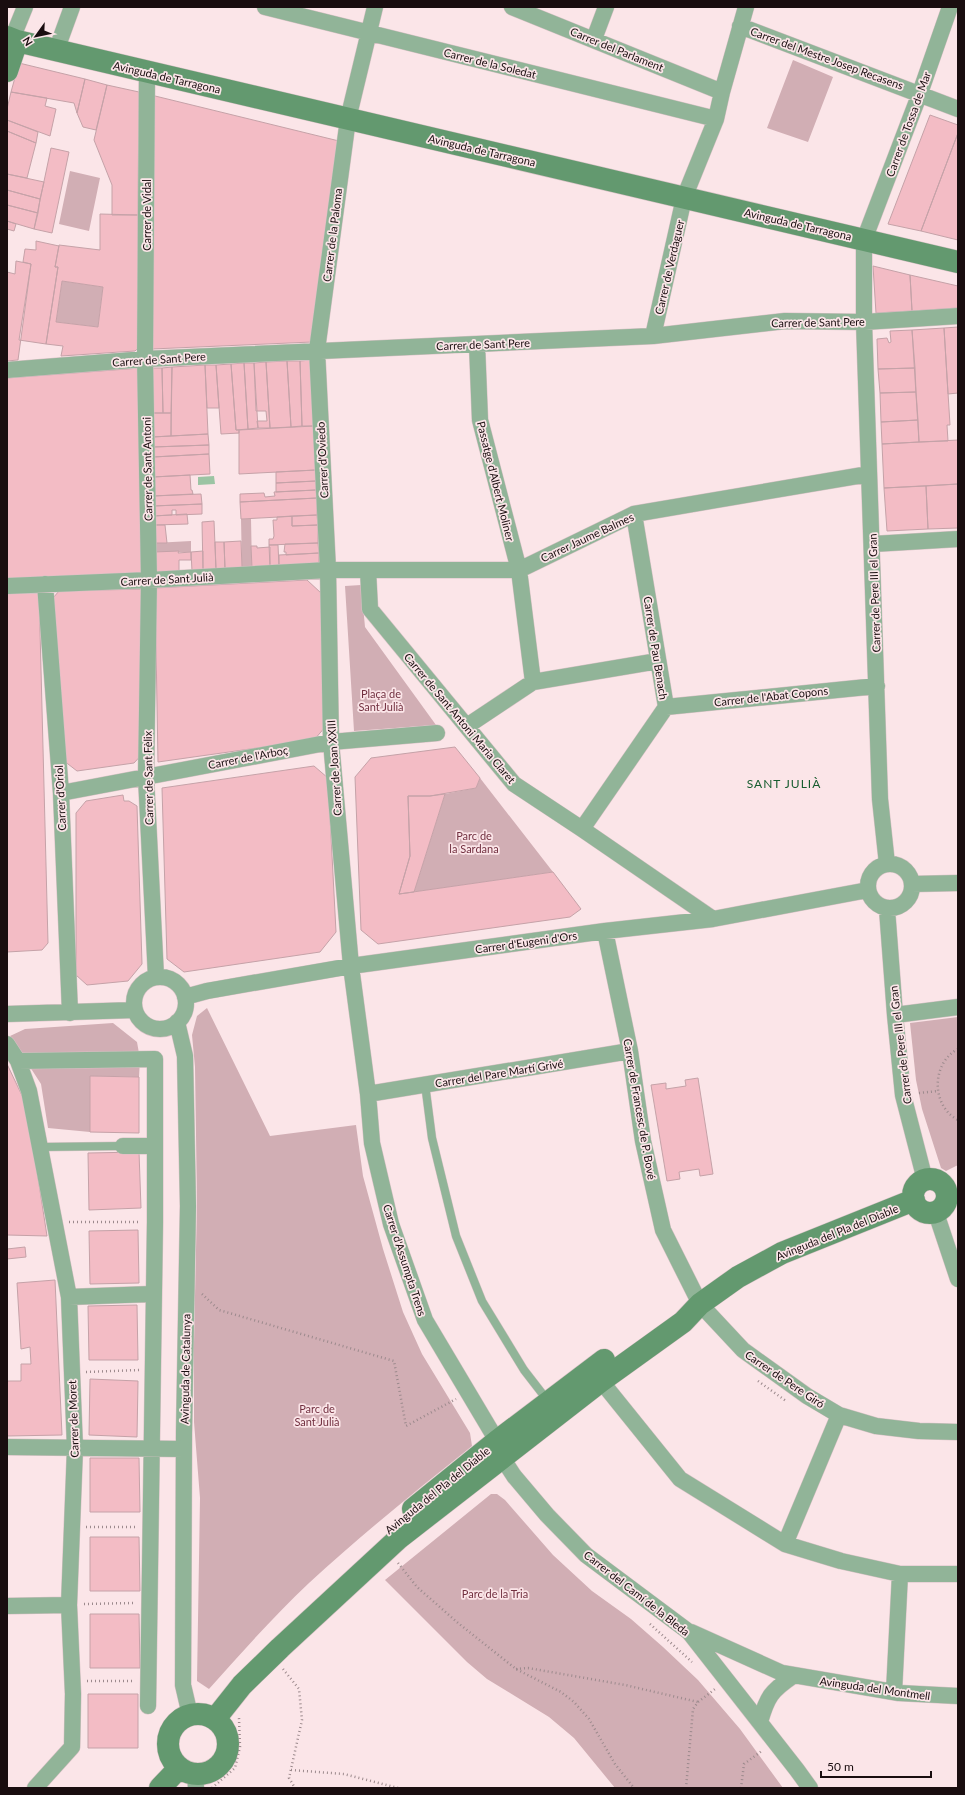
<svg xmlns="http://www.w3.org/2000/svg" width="965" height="1795" viewBox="0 0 965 1795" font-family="Lato,sans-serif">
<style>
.green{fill:#d1aeb4}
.water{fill:#9bc4a3}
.building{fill:#f3bcc5;stroke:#c5a2a8;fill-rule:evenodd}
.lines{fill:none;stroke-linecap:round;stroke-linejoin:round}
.lane-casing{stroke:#d7c2c5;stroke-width:9}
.street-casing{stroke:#d7c2c5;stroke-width:17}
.secondary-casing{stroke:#d7c2c5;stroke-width:23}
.path{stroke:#9c8a8d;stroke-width:2.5;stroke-dasharray:1 3;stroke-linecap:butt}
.lane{stroke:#91b498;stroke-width:8}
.street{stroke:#91b498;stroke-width:16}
.secondary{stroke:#63996f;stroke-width:22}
.labels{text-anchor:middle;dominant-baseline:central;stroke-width:3.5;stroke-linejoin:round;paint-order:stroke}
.street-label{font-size:11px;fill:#190d0f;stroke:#fbe5e8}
.park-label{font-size:11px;fill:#723040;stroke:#fbe5e8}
.neighbourhood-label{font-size:12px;letter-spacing:1px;fill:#175c2f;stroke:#fbe5e8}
</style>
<rect width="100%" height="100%" fill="#fbe5e8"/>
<path class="green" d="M793,60L833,77L808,142L767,128Z
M70,171L100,178L89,231L59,224Z
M62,281L103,287L98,327L56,322Z
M241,519H251L252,568H242Z
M191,541V552H154V543Z
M361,585L365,627L436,725L354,731L345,586Z
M480,778L553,872L414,892L445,794L476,788Z
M207,1008L270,1136L356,1125L363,1176L383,1249L403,1312L422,1354L470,1433L472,1446C417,1490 361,1535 309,1583C274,1616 241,1653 209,1689L197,1681L200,1498L194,1422V1342L197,1204L195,1067L192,1035L197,1016Z
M958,1017V1165L946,1171L941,1168L922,1109L916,1080L910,1023Z
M113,1023L137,1042L140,1059L139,1077L90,1076V1132L48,1128L41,1084L10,1036L25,1029Z
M491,1494H497L505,1500L553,1555L592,1591L631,1619L663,1647L698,1680L740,1729L783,1788H615L574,1738L549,1717L487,1679L467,1662L385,1580Z"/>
<path class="water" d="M214,476L215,484L198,485V477Z"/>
<path class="building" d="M19,63L85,79L77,113L74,103L11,92Z
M85,79L107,85L96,130L83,127L77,113Z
M107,85L139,92L138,215H112V185L94,140Z
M11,92L47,98L45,106L56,109L50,136L7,120V109Z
M151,95L339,141L312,342L152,349Z
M930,115L958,125V133L921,231L888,224Z
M7,120L38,132L36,143L7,131Z
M7,131L36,143L27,178L7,174Z
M958,133V240L921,231Z
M51,148L69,152L52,233L34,229Z
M7,174L44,182L40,199L7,190Z
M7,190L40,199L38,213L7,205Z
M7,205L38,213L34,229L7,221Z
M100,214L138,215V348L135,351L61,356L63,346L46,344L58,267H55L59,245L100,250ZM62,281L103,287L98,327L56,322Z
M7,221L16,224L14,231L7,229Z
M36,241L59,246L55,267H58L46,344L19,340L31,264L23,262L25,249L36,250Z
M16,261L31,264L18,360L7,361V272L15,274Z
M873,266L910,275L912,311L876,313Z
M910,275L958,286V308L912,311Z
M958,327V393L948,394L944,328Z
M944,328L950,425H947L948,441L919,442L912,330Z
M912,330L915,368L878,369L877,339L887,338L889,343L891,342L890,331Z
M311,360L314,426H302L300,361Z
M287,361L291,427L270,428L266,362Z
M287,361H300L302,426L291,427Z
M266,362L270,428H258L257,421H267L266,411H256L254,363Z
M244,363L248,429L236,430L231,364Z
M244,363H254L258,428L248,429Z
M231,364L236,430H239V433L221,434L216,365Z
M205,365L208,434L171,436L172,367Z
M205,365H216L219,408H207Z
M172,367L171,413H163L162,368Z
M140,368L143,573L7,581V378Z
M152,368H162L163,413H152Z
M915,368L916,392L880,393L878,369Z
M916,392L918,420L881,422L880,393Z
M152,413H171V436L152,437Z
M918,420L919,442L882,444L881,422Z
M314,426L316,470L239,474V430Z
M208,434L209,445L153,447L152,437Z
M958,440V484L884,488L882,444Z
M209,445V454L153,457V447Z
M209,454L210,474L153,477V457Z
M316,470V481L276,483V472Z
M190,475L191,490H192L193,494L153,496V477Z
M316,481V490L276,492V483Z
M958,484V528L928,529L926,486Z
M926,486L928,529L887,531L884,488Z
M316,490L317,498L240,502V494L264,493L265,497L275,496L274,492Z
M201,494L202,504L153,506V496Z
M317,498V515L241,519L240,502Z
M202,504V514L176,515V510H172V515L153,516V506Z
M187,514L188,524L154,525L153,516Z
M317,515L318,525L292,526V516Z
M292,516V526L318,525V543L269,545V539H273L274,536L273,520H277V517Z
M214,521L216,570L203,571L202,522Z
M154,525H165L167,543H154Z
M241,541L242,568L225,569L224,542Z
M215,542H224L225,569L216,570Z
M318,543L319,553L286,555V552H284L285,544Z
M269,545H278L279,567H270Z
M251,546H257V548L270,547V567L252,568Z
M179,551L178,553L191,552V560H179V572L154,573V552Z
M203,551V571H192L191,552Z
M319,553V565L279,567V555Z
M307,580L321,593L326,726L314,740L158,762L155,588Z
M143,589L146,750L134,763L77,771L59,757L53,598L59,591Z
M39,591L48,943L42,950L7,952V592Z
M455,747L480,778L476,788L430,796H408L410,856L399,894L553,872L581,909L570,917L378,944L361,930L355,777L371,758Z
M314,766L328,778L336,932L320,952L184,972L167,959L162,788Z
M445,794L414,892L399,894L410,856L408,796H430Z
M123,795L124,801H129L137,806L142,964L128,981L87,985L76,975V813L86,801Z
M7,1064L27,1106L47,1236L7,1235Z
M90,1076L139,1077V1133L90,1132Z
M698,1078L713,1174L700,1176L699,1169L679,1172L680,1179L667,1181L651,1085L666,1083V1089L686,1086L685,1080Z
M139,1152L141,1208L89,1210L88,1153Z
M138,1230L139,1283L90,1284L89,1231Z
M25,1247L26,1257L7,1259V1249Z
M55,1280L62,1435L7,1436V1381H21V1364H31L30,1347L21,1349L17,1283Z
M137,1305L138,1360H89L88,1306Z
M90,1379L138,1381L137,1437L89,1435Z
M90,1458H139L140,1512H90Z
M90,1537H139L140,1591H90Z
M90,1614H139L140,1668H90Z
M88,1694H138V1748H88Z"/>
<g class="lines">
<defs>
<path id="lane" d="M425,1084L432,1138L456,1236L482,1301L524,1370L548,1401
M40,1147L123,1146"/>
<path id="street" d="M265,7L716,119
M375,7L348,119L317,350L328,570L331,742L351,966L368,1094L372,1143L391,1224L425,1320L497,1441
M512,7L722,92
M740,26L958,109
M12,39L25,7
M594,39L606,7
M56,51L72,7
M147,72L145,359L149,580L146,777L156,977
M653,336L684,198L716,119L722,92L746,7
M477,344L480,420L519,570L533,682
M7,370L145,359L653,336L785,321L864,322L958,316
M873,544L958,539
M368,570L370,609L514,784L582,829L713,919
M45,584L61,793L70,1013
M7,586L149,580L328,570H519L634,514L869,474
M666,707L877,686
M467,726L533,682L658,661
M61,793L331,742L437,733
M582,829L666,707L634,514
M868 886a22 22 0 1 1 44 0a22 22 0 1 1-44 0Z
M887,864L880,799L864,322V240L920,93L950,7
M912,884L958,883
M887,909L895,1015L903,1095L925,1180
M605,931L630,1051L643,1141L663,1230L700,1304L743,1350L807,1396L839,1415L876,1426L919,1431L958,1432
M134 1003a26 26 0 1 1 52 0a26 26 0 1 1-52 0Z
M185,997L207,991L351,966L605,931L713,919L868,890
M7,1014L135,1010
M895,1015L958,1007
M177,1022L185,1056L188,1206L184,1433L183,1685L190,1715
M7,1044L18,1061L29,1091L69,1297L75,1448L69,1605L73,1694L72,1747L35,1788
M18,1061L155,1059V1222L148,1706
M368,1094L630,1051
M123,1146H154
M936,1213L958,1279
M69,1297L152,1294
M601,1381L680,1479L785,1544L841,1561L900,1574H958
M7,1447L184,1449
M503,1459L514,1476L547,1515L586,1555L689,1632L797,1770L810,1788
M785,1544L839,1415
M7,1606L69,1605
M691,1632L782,1673L899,1693L958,1696
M894,1692L900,1574
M760,1722C767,1697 771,1691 793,1676
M195,1775L196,1788"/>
<path id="secondary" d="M7,37L17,41L958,262
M7,71L17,41
M913 1196a17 17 0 1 1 34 0a17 17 0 1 1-34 0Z
M413,1509L497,1441L604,1360
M168 1744a30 30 0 1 1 60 0a30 30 0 1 1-60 0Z
M215,1719L242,1685L280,1648L399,1538L601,1381L683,1322L700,1304L738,1277L782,1253L914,1200
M160,1788L179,1768"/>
</defs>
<use href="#lane" class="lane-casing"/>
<use href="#street" class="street-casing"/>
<use href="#secondary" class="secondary-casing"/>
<path class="path" d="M958,1049C931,1063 931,1106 958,1120
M919,1093L938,1091
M69,1222H140
M202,1294L219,1310L394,1361L406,1426L456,1399
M86,1372L139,1370
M758,1381L786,1401
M86,1527H135
M398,1563L417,1587L458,1623L516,1669L561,1692L574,1702L589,1719L615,1764L634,1788
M84,1604L135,1603
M650,1624L692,1662
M283,1669L299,1689L302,1720L289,1778L295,1788
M516,1669L528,1668L625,1685L698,1702
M87,1681H134
M291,1770L344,1774L398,1788
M212,1788L235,1768L240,1747L239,1718
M686,1788L693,1709L698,1702L715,1689
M741,1788L744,1764L763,1750"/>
<use href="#lane" class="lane"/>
<use href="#street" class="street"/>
<use href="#secondary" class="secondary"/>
</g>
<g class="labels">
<g class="street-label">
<text transform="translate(617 49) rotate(22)">Carrer del Parlament</text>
<text transform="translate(827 58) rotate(20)">Carrer del Mestre Josep Recasens</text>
<text transform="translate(490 63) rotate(14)">Carrer de la Soledat</text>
<text transform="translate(167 77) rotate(13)">Avinguda de Tarragona</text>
<text transform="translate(908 124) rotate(-70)">Carrer de Tossa de Mar</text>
<text transform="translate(482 150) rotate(13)">Avinguda de Tarragona</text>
<text transform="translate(146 215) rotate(-90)">Carrer de Vidal</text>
<text transform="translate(798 224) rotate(13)">Avinguda de Tarragona</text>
<text transform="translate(332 235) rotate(-83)">Carrer de la Paloma</text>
<text transform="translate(669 267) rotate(-77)">Carrer de Verdaguer</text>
<text transform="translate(818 322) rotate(-1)">Carrer de Sant Pere</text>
<text transform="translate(483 344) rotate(-2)">Carrer de Sant Pere</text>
<text transform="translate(159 359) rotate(-4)">Carrer de Sant Pere</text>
<text transform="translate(322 460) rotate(-93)">Carrer d'Oviedo</text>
<text transform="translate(147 469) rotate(-91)">Carrer de Sant Antoni</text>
<text transform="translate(496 481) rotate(76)">Passatge d'Albert Moliner</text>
<text transform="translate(587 537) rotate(-25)">Carrer Jaume Balmes</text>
<text transform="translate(167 579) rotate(-3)">Carrer de Sant Julià</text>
<text transform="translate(874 593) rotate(-92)">Carrer de Pere III el Gran</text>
<text transform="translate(656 648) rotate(81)">Carrer de Pau Benach</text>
<text transform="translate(771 696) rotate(-6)">Carrer de l'Abat Copons</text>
<text transform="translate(460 718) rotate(50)">Carrer de Sant Antoni Maria Claret</text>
<text transform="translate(248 757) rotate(-11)">Carrer de l'Arboç</text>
<text transform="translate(334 768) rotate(-94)">Carrer de Joan XXIII</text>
<text transform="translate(148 778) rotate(-91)">Carrer de Sant Fèlix</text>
<text transform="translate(60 798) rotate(-93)">Carrer d'Oriol</text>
<text transform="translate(526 942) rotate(-8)">Carrer d'Eugeni d'Ors</text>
<text transform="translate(900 1045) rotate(-97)">Carrer de Pere III el Gran</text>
<text transform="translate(499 1073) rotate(-9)">Carrer del Pare Martí Grivé</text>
<text transform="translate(640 1109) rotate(80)">Carrer de Francesc de P. Bové</text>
<text transform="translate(837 1232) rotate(-22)">Avinguda del Pla del Diable</text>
<text transform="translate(405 1260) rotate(72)">Carrer d'Assumpta Trens</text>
<text transform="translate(185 1369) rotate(-89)">Avinguda de Catalunya</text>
<text transform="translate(785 1379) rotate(34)">Carrer de Pere Giró</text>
<text transform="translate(73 1419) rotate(-92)">Carrer de Moret</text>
<text transform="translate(437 1490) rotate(-39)">Avinguda del Pla del Diable</text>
<text transform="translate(637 1593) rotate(38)">Carrer del Camí de la Bleda</text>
<text transform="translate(875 1688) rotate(8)">Avinguda del Montmell</text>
</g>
<g class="park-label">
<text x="381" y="693">Plaça de<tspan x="381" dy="13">Sant Julià</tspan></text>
<text x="474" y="835">Parc de<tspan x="474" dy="13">la Sardana</tspan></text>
<text x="317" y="1408">Parc de<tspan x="317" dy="13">Sant Julià</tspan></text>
<text x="495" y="1593">Parc de la Tria</text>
</g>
<g class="neighbourhood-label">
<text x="784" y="783">SANT JULIÀ</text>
</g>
</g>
<rect width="965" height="1795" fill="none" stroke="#190d0f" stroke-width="16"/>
<g transform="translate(36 36) rotate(237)" stroke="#fbe5e8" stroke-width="3" paint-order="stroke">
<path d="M0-3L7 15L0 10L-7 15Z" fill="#190d0f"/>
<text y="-6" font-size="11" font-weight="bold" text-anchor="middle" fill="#190d0f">N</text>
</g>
<path d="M821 1771v6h110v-6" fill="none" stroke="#190d0f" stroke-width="2"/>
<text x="827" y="1771" font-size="12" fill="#190d0f" stroke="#fbe5e8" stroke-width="3" paint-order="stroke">50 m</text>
</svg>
